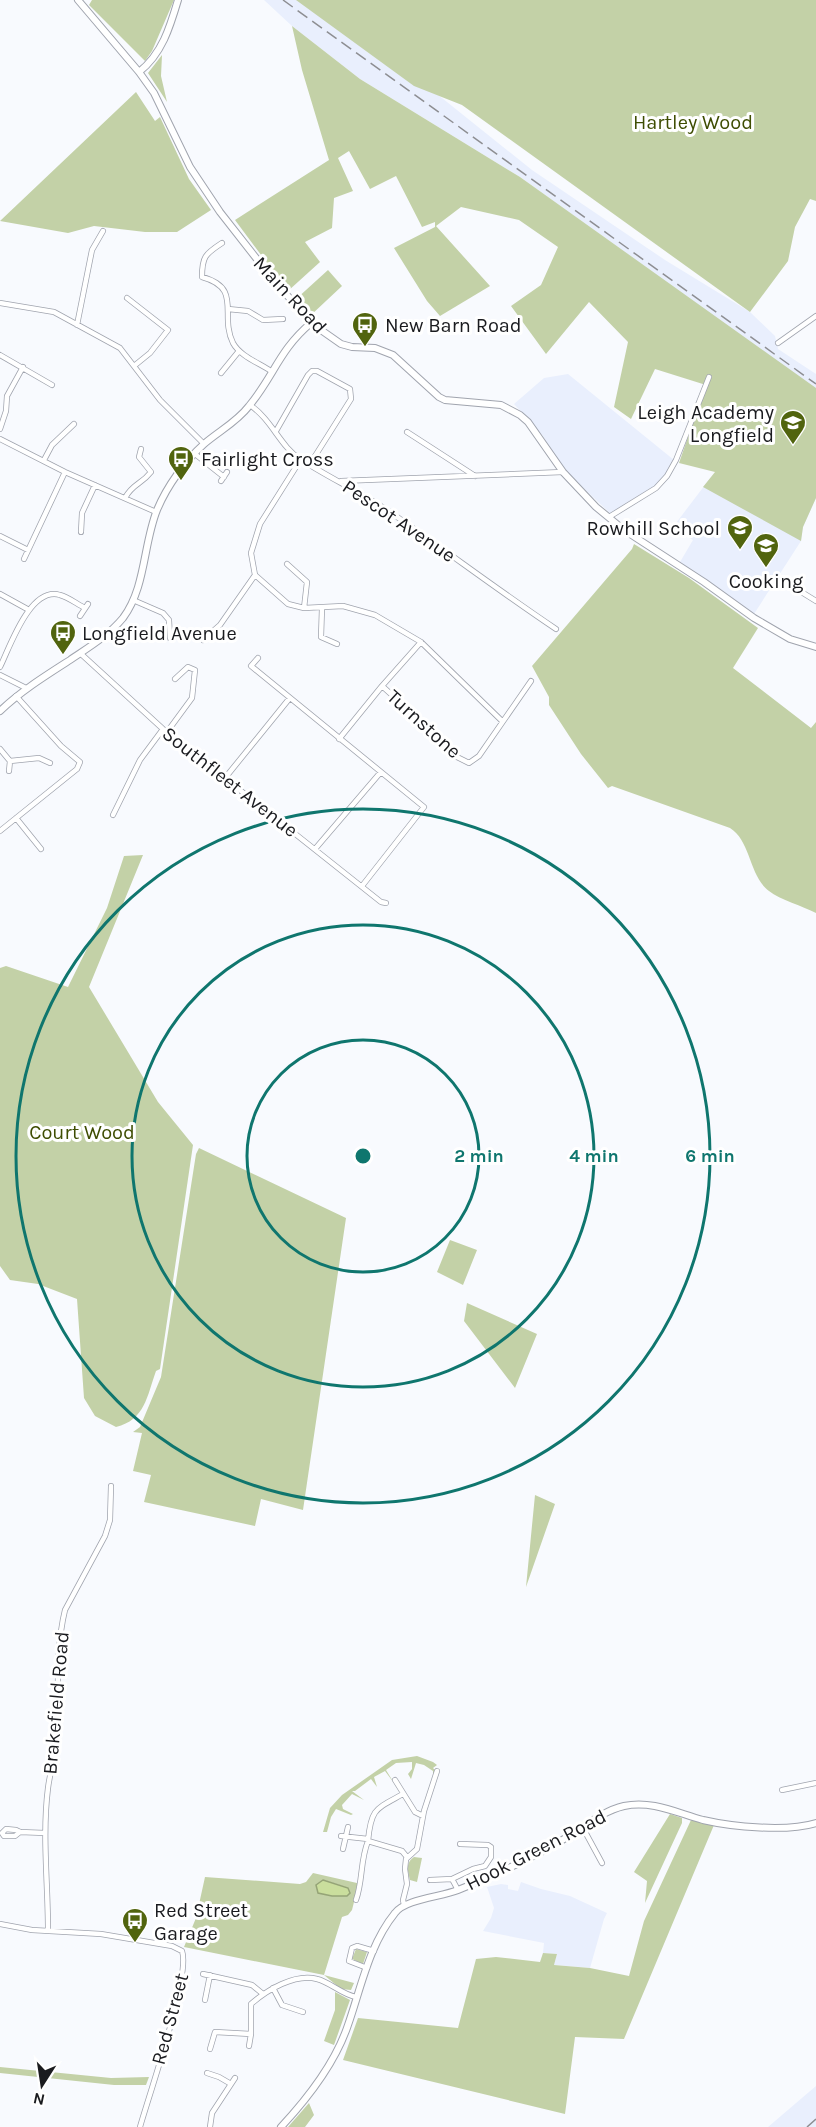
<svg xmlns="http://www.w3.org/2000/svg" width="816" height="2127" viewBox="0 0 816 2127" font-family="Karla,sans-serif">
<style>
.built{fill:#e9effd}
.green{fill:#c3d1a7;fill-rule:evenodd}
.water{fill:#cade9d;stroke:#95a477;stroke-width:1.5}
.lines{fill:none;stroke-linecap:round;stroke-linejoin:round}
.street-casing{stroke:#a0a4ae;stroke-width:6}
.secondary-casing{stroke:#a0a4ae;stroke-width:8}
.street{stroke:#fff;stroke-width:4.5}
.secondary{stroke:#fff;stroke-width:6}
.rail{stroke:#8d8e92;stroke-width:1.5;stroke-dasharray:12 6;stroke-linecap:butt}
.ring{fill:none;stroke:#0f766e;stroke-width:3}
.labels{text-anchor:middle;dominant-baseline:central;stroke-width:6;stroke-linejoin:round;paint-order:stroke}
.park-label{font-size:20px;fill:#3e4d02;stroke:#fff}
.street-label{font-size:20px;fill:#1a1b1f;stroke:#fff}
.poi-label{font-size:20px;fill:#1a1b1f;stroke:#fff;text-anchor:start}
.centre{fill:#0f766e;stroke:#fff;stroke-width:3}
.ring-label{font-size:18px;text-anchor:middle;font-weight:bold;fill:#0f766e;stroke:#fff;stroke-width:6;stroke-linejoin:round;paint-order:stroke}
</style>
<rect width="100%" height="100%" fill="#f8fafe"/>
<path class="built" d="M264,0H315L336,13L532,170L665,260L750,312L775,336L778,349L816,374V390L701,314L654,273L520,177L360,79L292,26Z
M568,374L674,460L665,478L650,491L611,514L563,469L543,436L514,404L544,378Z
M711,477L816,498L803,527L801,541L754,614L680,562L693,540L673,527Z
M521,1882L541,1889L570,1896L607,1913L604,1919L590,1968L554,1965L557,1954L543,1953L544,1943L483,1931L491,1918L494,1908L487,1887L501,1884L508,1885V1889L518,1891Z
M816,2086V2127H768Z"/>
<path class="green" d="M92,0H174L152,51L145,61L89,5Z
M296,0H816V201L810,199L795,227L788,261L750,312L462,105L414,86Z
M292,26L360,79L520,177L816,388V498L803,527L801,541L703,487L715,472L679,463L706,385L655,369L631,419L614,407L628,342L589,302L546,354L511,306L541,285L558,247L519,220L461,207L436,226L490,286L440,316L427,301L394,248L435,227V222L422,227L396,176L370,189L349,151L338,158L353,191L334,198L332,228L305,242L320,262L288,291L235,220L329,160L302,70Z
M162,55L161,76L167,102L148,73Z
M136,92L155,121L160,117L189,179L211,210L177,232H145L94,226L68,233L0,221Z
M328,270L342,286L310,316L295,300Z
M634,544L689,578L758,628L733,668L811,728L816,722V913C803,906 780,900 769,891C749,876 751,841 730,828L612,786L608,788L581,754L549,705V697L532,666L632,549Z
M143,855L89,987L158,1102L193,1145L160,1369L156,1371C147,1396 145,1420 116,1427L95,1416L84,1398L77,1299L38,1284L10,1280L0,1266V968L6,966L68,987L107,908L124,856Z
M199,1148L346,1218L303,1510L261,1499L255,1526L144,1502L151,1475L133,1471L142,1433L133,1432L140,1427L161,1377L196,1154Z
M450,1240L477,1250L463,1285L437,1272Z
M467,1303L537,1334L515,1388L464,1321Z
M535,1495L555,1504L526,1587Z
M417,1756L433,1762L437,1765L433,1768L435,1770L433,1777V1771L424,1765L416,1763L411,1779L408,1774L412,1769V1762L396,1763L386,1770L394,1783L385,1771L374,1777L377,1787L371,1779L355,1791H352L364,1800L352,1794L342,1805L343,1809L353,1814L351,1815L336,1809L331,1817L327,1832H323L330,1808L342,1795L392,1760Z
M670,1814L682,1818V1823L645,1903L647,1881L634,1872Z
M691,1820L714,1825L624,2039L575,2037L565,2114L343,2060L358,2018L458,2028L476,1959L496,1957L540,1962L543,1953L557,1954L554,1965L590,1968L629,1976L644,1921Z
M414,1857L422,1858L417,1882L410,1880C408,1872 405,1863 414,1857Z
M313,1873L357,1883L358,1886L352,1910L348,1915L342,1917L324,1975L354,1983L351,1990L341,1989L324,1975L184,1947L196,1918L205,1877L300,1884L306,1882ZM324,1880L348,1888L350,1893L346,1896L319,1893L316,1886Z
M356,1949L367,1952L363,1964L352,1959Z
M335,1992L350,2000L334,2045L324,2041L335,2010Z
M0,2067L111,2078L149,2077L146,2085H114L0,2073Z
M309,2103L314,2115L305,2127H288Z"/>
<path class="water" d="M323,1880L348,1888L350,1893L347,1896H332L318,1893L316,1885Z"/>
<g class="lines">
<defs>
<path id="street" d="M222,243C205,254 202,257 202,277C243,288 219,315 233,343C240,356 259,363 271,371
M127,298L168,330L150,353L134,366
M0,303L54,312L120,348L160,400L204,444
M228,309L248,311L263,320L283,319
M77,325L92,250L103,231
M778,343L816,316
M0,355L52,385
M221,373L239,351
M250,405C272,420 280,446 300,459C328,477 358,491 387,510C444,549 499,591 556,629
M0,429L6,411L7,396L23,367
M276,431L308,375L312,371H317L350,389L351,399L310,464
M407,432L475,476
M0,439L65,472L156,512
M195,454L224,477
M44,460L52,445L74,424
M221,481L227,472
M341,481L563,472
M125,498C133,483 141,485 151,472L139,457L141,449
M609,517L656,488L667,476L676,460L709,377
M81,532L82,513L95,485
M0,536L28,550
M24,559L65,472
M287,564L307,582L304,608
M255,575L288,604L304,608L343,606L375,615L421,642L502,721
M255,575L251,553L260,524L301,459
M782,580L816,601
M0,594L29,610
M133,600L163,613L169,620L170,638
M322,608L321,637L337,644
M80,616L88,604
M203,640L220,625L255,575
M80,653L163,729L381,902L386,903
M258,658L251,666L424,807L362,886
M0,667C10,647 30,586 60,595C68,597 77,604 85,608
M0,675L26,688
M382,686L429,728L457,757L469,763L479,756L531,681
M167,732L192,698L195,670L188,667L175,679
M339,739L382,686L421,642
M0,749L10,761L9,771
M10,761L39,758L50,763
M225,778L289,699
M113,815L140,760L163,729
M16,818L41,849
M0,831L77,769L80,762L61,746L16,696
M315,849L380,773
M395,1780L415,1812L423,1816
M782,1790L816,1783
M583,1828L602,1863
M20,1832L15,1836H4L2,1833L6,1829L16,1830L20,1832L45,1833
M341,1836L368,1839
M368,1841C371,1808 376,1809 403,1794
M343,1849L348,1827
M452,1879L473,1869L485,1866L491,1857V1847L488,1845L460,1844
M430,1880L452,1879L458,1890
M356,1900C363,1881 360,1861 368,1841L402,1851L407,1857
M404,1905L403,1900L407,1884L405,1869L406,1859L417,1849L424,1811L437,1771
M0,1924L32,1930L101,1934L172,1946L182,1951C191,1974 149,2095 140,2127
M48,1930C48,1883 42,1835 48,1788C50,1771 56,1755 57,1738C59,1696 55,1651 65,1610L105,1536L110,1520L111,1486
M367,1968L349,1961L352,1948L357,1946L374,1951
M203,1974L252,1985L263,1994
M273,1988L282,2005L303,2012
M205,2000L210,1975
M249,2046L251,2034V2004C267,1990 295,1973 317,1979C330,1982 341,1994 356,1997
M210,2049L215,2032L251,2034
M207,2073L219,2077L231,2084
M210,2127L212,2113L235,2078"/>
<path id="secondary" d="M78,0L139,72L154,93L190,167L220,212L267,272L311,323L341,344L352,347L375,348L393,355L439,397L445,400L501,405L520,415L528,422L563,472L596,507L624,530L704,582L754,618L790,639L816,647
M139,72C162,54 170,27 178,0
M0,711C21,691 45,676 70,660C89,647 108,636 123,618C146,587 143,545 157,510C167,486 185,461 204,444C219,431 237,422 249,406C274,376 279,350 311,323
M281,2127C308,2098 335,2064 348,2025C361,1988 369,1945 395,1913C405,1899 441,1897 458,1890C493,1876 532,1858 564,1839C583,1828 602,1811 624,1806C652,1800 677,1813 703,1820C733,1827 787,1832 816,1823"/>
</defs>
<use href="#street" class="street-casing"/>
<use href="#secondary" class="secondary-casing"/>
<use href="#street" class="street"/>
<use href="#secondary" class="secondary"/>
<path class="rail" d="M283,0L816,384
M807,2127L816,2119"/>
</g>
<g class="ring">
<circle cx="363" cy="1156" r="116"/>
<circle cx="363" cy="1156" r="231"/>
<circle cx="363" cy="1156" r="347"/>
</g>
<defs>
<symbol id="bus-pin" viewBox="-11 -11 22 30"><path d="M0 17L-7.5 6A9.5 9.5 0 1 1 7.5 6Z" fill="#51640e" stroke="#fff"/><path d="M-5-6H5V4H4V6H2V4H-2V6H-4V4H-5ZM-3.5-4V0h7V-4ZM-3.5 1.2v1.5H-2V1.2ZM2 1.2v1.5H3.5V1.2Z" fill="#fff"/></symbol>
<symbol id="school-pin" viewBox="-11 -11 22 30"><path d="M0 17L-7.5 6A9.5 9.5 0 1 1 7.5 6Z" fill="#51640e" stroke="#fff"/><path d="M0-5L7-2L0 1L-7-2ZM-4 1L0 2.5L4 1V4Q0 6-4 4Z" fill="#fff"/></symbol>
</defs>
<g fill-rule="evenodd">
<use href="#bus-pin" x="350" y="310" width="30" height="40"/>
<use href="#school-pin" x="778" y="408" width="30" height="40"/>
<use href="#bus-pin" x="166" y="444" width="30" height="40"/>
<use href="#school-pin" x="725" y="513" width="30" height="40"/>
<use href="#school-pin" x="751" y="531" width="30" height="40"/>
<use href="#bus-pin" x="48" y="618" width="30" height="40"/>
<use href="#bus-pin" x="120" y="1906" width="30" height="40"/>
</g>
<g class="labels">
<g class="park-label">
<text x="693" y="122">Hartley Wood</text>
<text x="82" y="1132">Court Wood</text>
</g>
<g class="street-label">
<text transform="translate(290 295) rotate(47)">Main Road</text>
<text transform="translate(399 521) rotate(34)">Pescot Avenue</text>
<text transform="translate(424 724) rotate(42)">Turnstone</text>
<text transform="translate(230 782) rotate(38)">Southfleet Avenue</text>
<text transform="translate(56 1703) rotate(-85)">Brakefield Road</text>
<text transform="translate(536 1850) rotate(-27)">Hook Green Road</text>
<text transform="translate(170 2019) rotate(-75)">Red Street</text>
</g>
<g class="poi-label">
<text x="385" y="325">New Barn Road</text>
<text x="774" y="412" text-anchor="end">Leigh Academy<tspan x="774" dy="23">Longfield</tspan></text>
<text x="201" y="459">Fairlight Cross</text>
<text x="720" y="528" text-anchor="end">Rowhill School</text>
<text x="766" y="581" text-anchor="middle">Cooking</text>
<text x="82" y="633">Longfield Avenue</text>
<text x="154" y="1910">Red Street<tspan x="154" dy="23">Garage</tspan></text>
</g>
</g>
<circle cx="363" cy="1156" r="9" class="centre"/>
<g class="ring-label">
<text x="479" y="1162">2 min</text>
<text x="594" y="1162">4 min</text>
<text x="710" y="1162">6 min</text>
</g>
<g transform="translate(42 2085) rotate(192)" stroke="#ffffff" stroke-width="4.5" paint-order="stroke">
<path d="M0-4.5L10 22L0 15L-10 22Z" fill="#1a1b1f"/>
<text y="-9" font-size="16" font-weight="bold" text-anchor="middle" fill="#1a1b1f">N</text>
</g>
</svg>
